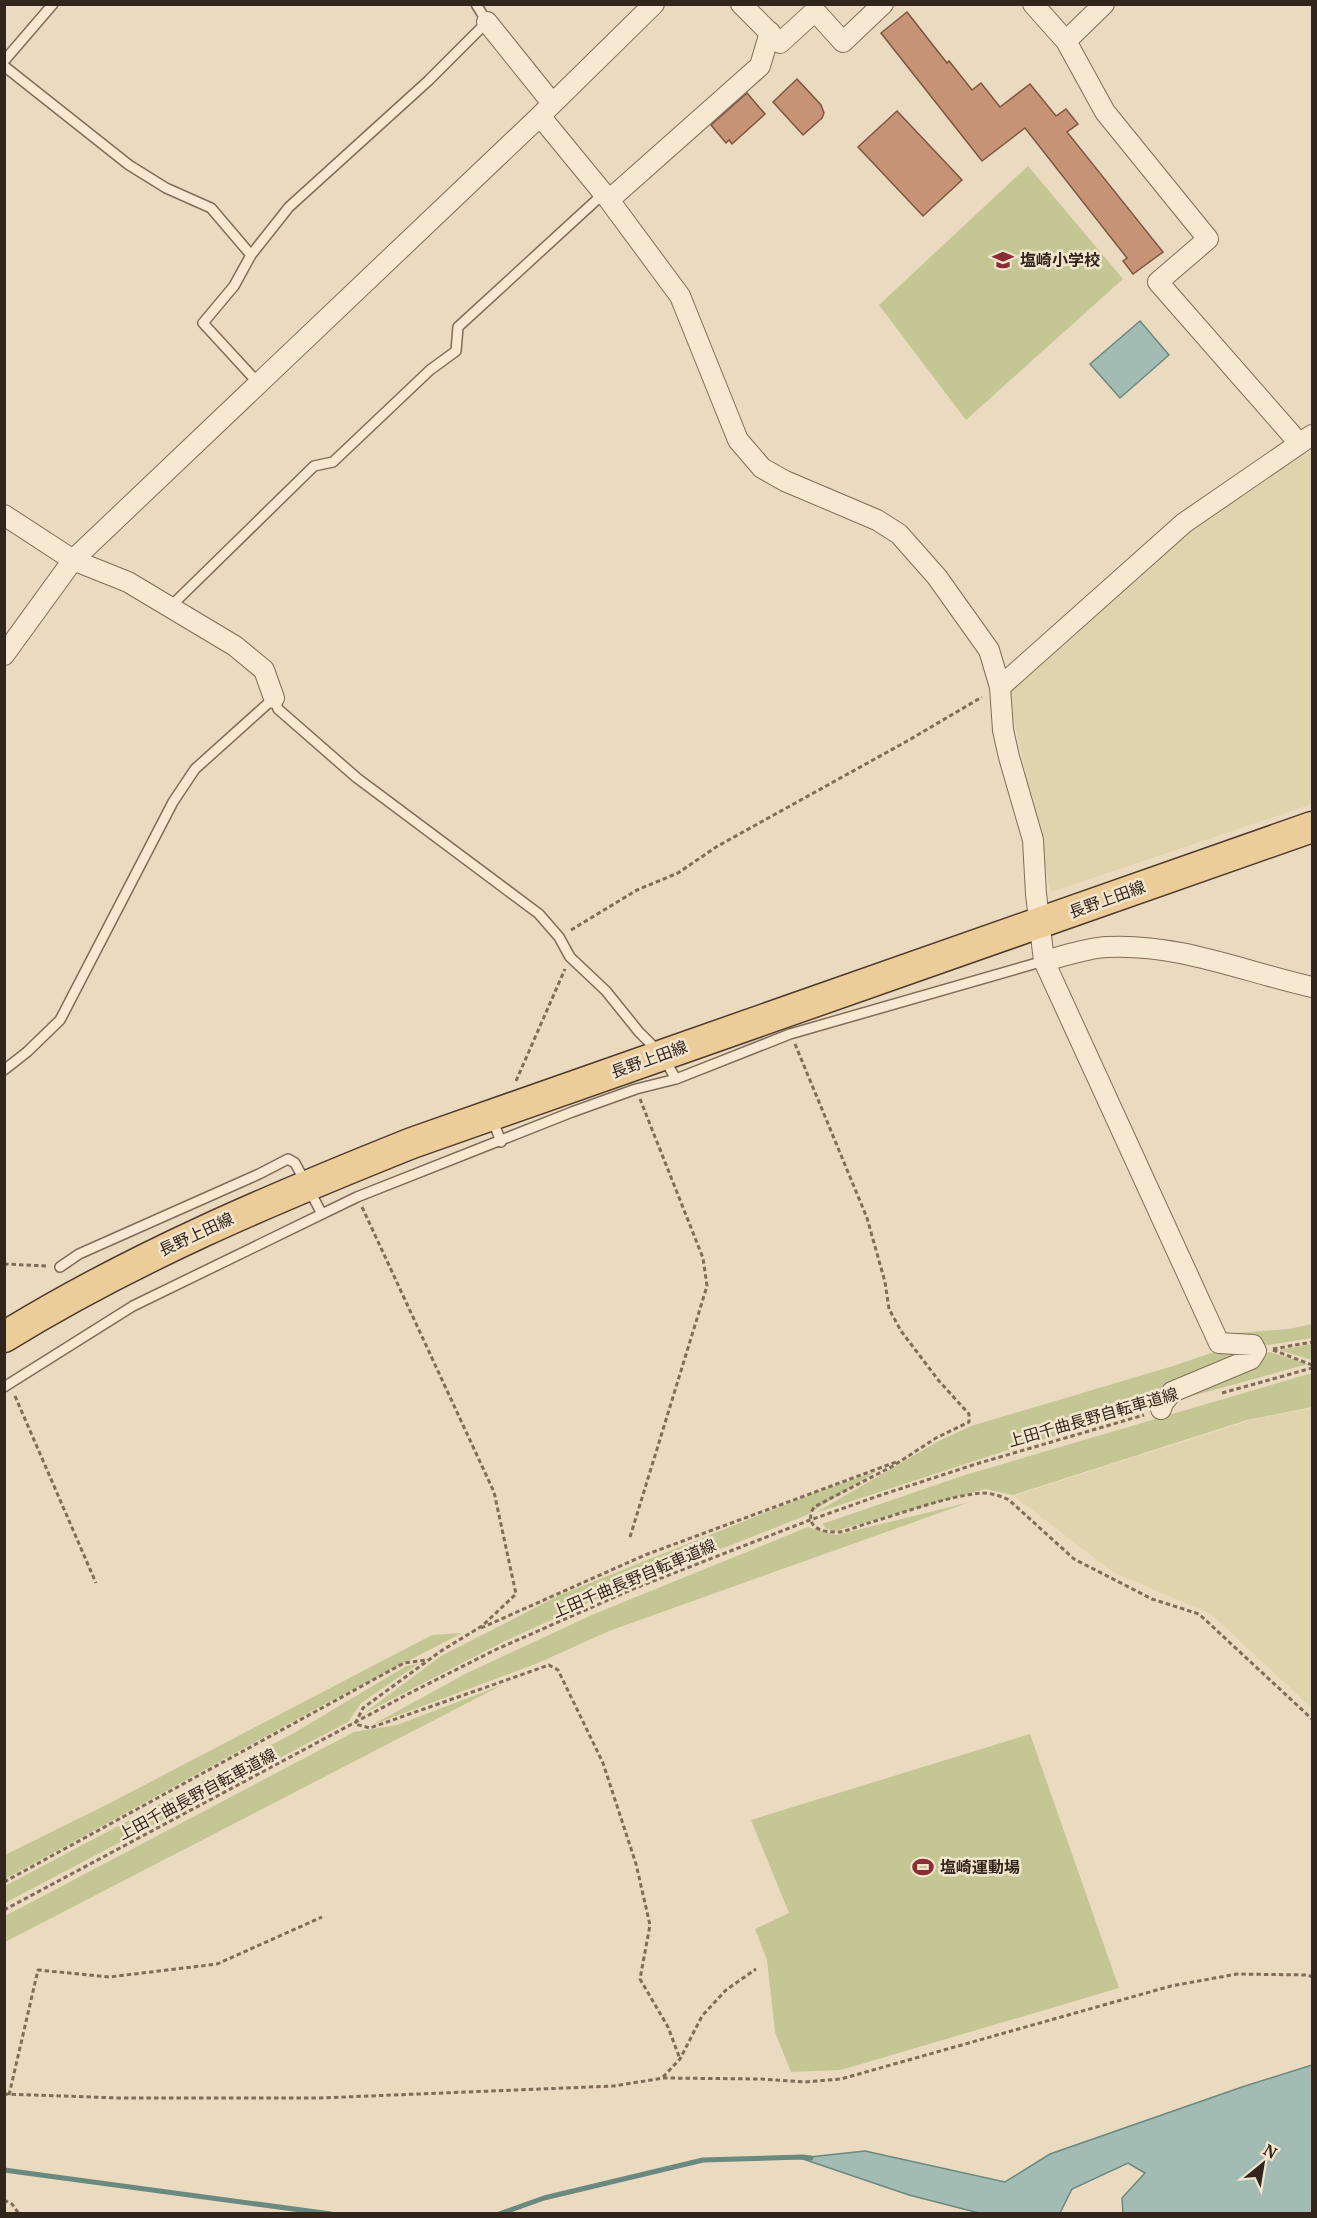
<svg xmlns="http://www.w3.org/2000/svg" width="1317" height="2218" viewBox="0 0 1317 2218" font-family="'PT Serif','Noto Sans JP',serif">
<style>
.farmland{fill:#dfd4ad}
.green{fill:#c4c794}
.water{fill:#a2bcb3;stroke:#6a897f;stroke-width:1.5}
.lines{fill:none;stroke-linecap:round;stroke-linejoin:round}
.stream{stroke:#6a897f;stroke-width:5}
.building{fill:#c69377;stroke:#7f5540;stroke-width:1.5}
.service-casing{stroke:#816c59;stroke-width:12}
.minor-casing{stroke:#816c59;stroke-width:22}
.primary-casing{stroke:#4f3b2d;stroke-width:33}
.path{stroke:#816c59;stroke-width:3;stroke-dasharray:4.5 3;stroke-linecap:butt}
.service{stroke:#f6e8d1;stroke-width:9}
.minor{stroke:#f6e8d1;stroke-width:20}
.primary{stroke:#eccc98;stroke-width:30}
.labels{text-anchor:middle;dominant-baseline:central;stroke-width:5;stroke-linejoin:round;paint-order:stroke}
.poi-label{font-size:16px;font-weight:bold;fill:#32251c;stroke:#f2e5ce;text-anchor:start}
.street-label{font-size:16px;fill:#32251c;stroke:#f2e5ce}
</style>
<rect width="100%" height="100%" fill="#eadabf"/>
<path class="farmland" d="M1312,450V804L1051,892L1008,692L1199,521Z
M1312,1408V1708L1211,1614L1113,1572L1014,1496L1251,1420Z"/>
<path class="green" d="M1028,166L1123,279L966,420L879,305Z
M1312,1324V1338L1268,1345L1224,1334L1289,1329Z
M1312,1344V1360L1279,1350Z
M1220,1350L1251,1353L1152,1407L1005,1451L815,1513L937,1442L971,1426L1173,1366Z
M1270,1352L1308,1364L1170,1402L1259,1357Z
M1312,1373V1407L1247,1420L1013,1495L985,1489L835,1531L827,1529L822,1524L965,1475Z
M877,1471L807,1515L601,1597L503,1642L363,1714L441,1656L560,1595L817,1492Z
M970,1502L609,1631L538,1663L372,1725L467,1673L594,1614L808,1527L837,1535Z
M462,1633L321,1706L5,1879V1855L108,1804L432,1635Z
M418,1664L361,1703L348,1722L5,1903V1886L294,1733L406,1666Z
M502,1685L5,1942V1916L354,1732L397,1725Z
M1030,1734L1119,1988L841,2070L791,2072L775,2032L767,1960L755,1929L789,1913L751,1820Z"/>
<path class="water" d="M1140,321L1169,355L1120,398L1090,364Z
M1312,2065V2213H1123L1122,2198L1145,2173L1128,2163L1072,2189L1060,2213H979L909,2195L800,2158L865,2151L1005,2182L1050,2154L1242,2087Z"/>
<g class="lines">
<path class="stream" d="M4,2170L331,2214
M499,2214L544,2198L703,2160L802,2157L811,2158"/>
</g>
<path class="building" d="M907,12L947,63L949,61L972,90L981,83L1000,107L1030,84L1056,116L1066,109L1078,124L1067,132L1163,252L1133,274L1123,261L1127,258L1025,128L982,161L881,33Z
M797,79L821,105L824,113L822,118L803,135L773,102Z
M747,93L765,114L732,144L729,140L726,143L711,125Z
M897,111L962,180L923,216L858,147Z"/>
<g class="lines">
<defs>
<path id="service" d="M4,61L53,4
M4,66L129,165L166,188L211,208L251,255
M259,384L203,323L234,286L251,255L289,207L428,81L487,22L476,4
M170,607L314,466L333,462L430,370L456,351L458,327L603,194
M4,1070L27,1052L60,1020L173,802L195,769L274,698L278,709L357,778L539,914L559,937L570,957L606,991L639,1032L662,1055L676,1079
M492,1118L501,1142
M60,1267L79,1254L259,1174L288,1159L295,1163L322,1214
M4,1387L133,1306L357,1197L572,1112L636,1089L676,1079L790,1034L1044,961"/>
<path id="minor" d="M741,4L780,43L815,11L843,42L883,4
M1033,4L1066,41L1105,112L1208,239L1158,282L1299,443
M487,22L552,103
M1066,41L1104,4
M540,116L609,200L680,296L738,440L762,468L785,481L877,520L899,534L937,577L989,650L1000,687L1003,730L1009,757L1033,840L1036,894L1044,961L1219,1343L1253,1345L1256,1351L1251,1359L1172,1392L1163,1403L1161,1409
M609,200L760,66L770,32
M4,515L73,560L128,582L235,646L264,670L274,698
M4,655L73,560L540,116L654,4
M1000,687L1184,523L1312,435
M1044,961C1064,956 1086,948 1107,947C1178,943 1245,972 1312,987"/>
<path id="primary" d="M4,1337C134,1257 272,1199 412,1143L1312,827"/>
</defs>
<use href="#service" class="service-casing"/>
<use href="#minor" class="minor-casing"/>
<use href="#primary" class="primary-casing"/>
<path class="path" d="M571,930L637,890L678,873L716,847L909,740L982,697
M795,1044L867,1218L885,1282L889,1309L901,1331L939,1381L969,1414V1422L936,1438L893,1466L814,1507C804,1524 818,1532 834,1532C843,1533 856,1527 865,1524C901,1514 946,1496 982,1493C992,1493 1001,1496 1009,1500L1074,1559L1152,1599L1199,1614L1312,1719
M516,1081L565,969
M362,1207L494,1492L516,1594L482,1626L441,1651L363,1708L355,1724L370,1728L549,1665L558,1670L603,1763L636,1864L650,1925L640,1979L668,2027L680,2059
M4,1264L47,1266
M1273,1349L1312,1342
M1273,1350L1312,1365
M1222,1393L1312,1368
M15,1396L96,1583
M630,1537L707,1286L703,1258L640,1099
M481,1628L645,1555L896,1462
M4,1882L404,1663L426,1660
M4,1910L408,1694L495,1650L633,1589L810,1520L875,1497L976,1464L1144,1415
M663,2077L680,2059L702,2016L726,1990L756,1969
M4,2094L119,2098H320L614,2086L663,2078L762,2079L805,2082L841,2079L1171,1986L1237,1974L1308,1975L1312,1977
M9,2095L38,1970L109,1977L217,1964L322,1917
M4,2200L12,2204L19,2214"/>
<use href="#service" class="service"/>
<use href="#minor" class="minor"/>
<use href="#primary" class="primary"/>
</g>
<defs>
<symbol id="school-bare" viewBox="-9 -9 18 18"><path d="M0-5L7-2L0 1L-7-2ZM-4 1L0 2.5L4 1V4Q0 6-4 4Z" fill="#8c2d34" stroke="#f2e5ce" stroke-width="2.5" paint-order="stroke"/></symbol>
<symbol id="stadium-bare" viewBox="-9 -9 18 18"><path d="M0-5a6.5 5 0 1 0 0 10a6.5 5 0 1 0 0-10ZM-3.5-1.8h7v3.6h-7Z" fill="#8c2d34" stroke="#f2e5ce" stroke-width="2.5" paint-order="stroke"/></symbol>
</defs>
<g fill-rule="evenodd">
<use href="#school-bare" x="988" y="245" width="30" height="30"/>
<use href="#stadium-bare" x="908" y="1852" width="30" height="30"/>
</g>
<g class="labels">
<g class="poi-label">
<text x="1020" y="260">塩崎小学校</text>
<text x="940" y="1867">塩崎運動場</text>
</g>
<g class="street-label">
<text transform="translate(1107 899) rotate(-20)">長野上田線</text>
<text transform="translate(649 1059) rotate(-20)">長野上田線</text>
<text transform="translate(196 1234) rotate(-25)">長野上田線</text>
<text transform="translate(1093 1417) rotate(-16)">上田千曲長野自転車道線</text>
<text transform="translate(634 1578) rotate(-23)">上田千曲長野自転車道線</text>
<text transform="translate(197 1794) rotate(-28)">上田千曲長野自転車道線</text>
</g>
</g>
<rect width="1317" height="2218" fill="none" stroke="#32251c" stroke-width="12"/>
<g transform="translate(1263 2164) rotate(30)" stroke="#f2e5ce" stroke-width="4.5" paint-order="stroke">
<path d="M0-4.5L10 22L0 15L-10 22Z" fill="#32251c"/>
<text y="-9" font-size="16" font-weight="bold" text-anchor="middle" fill="#32251c">N</text>
</g>
</svg>
